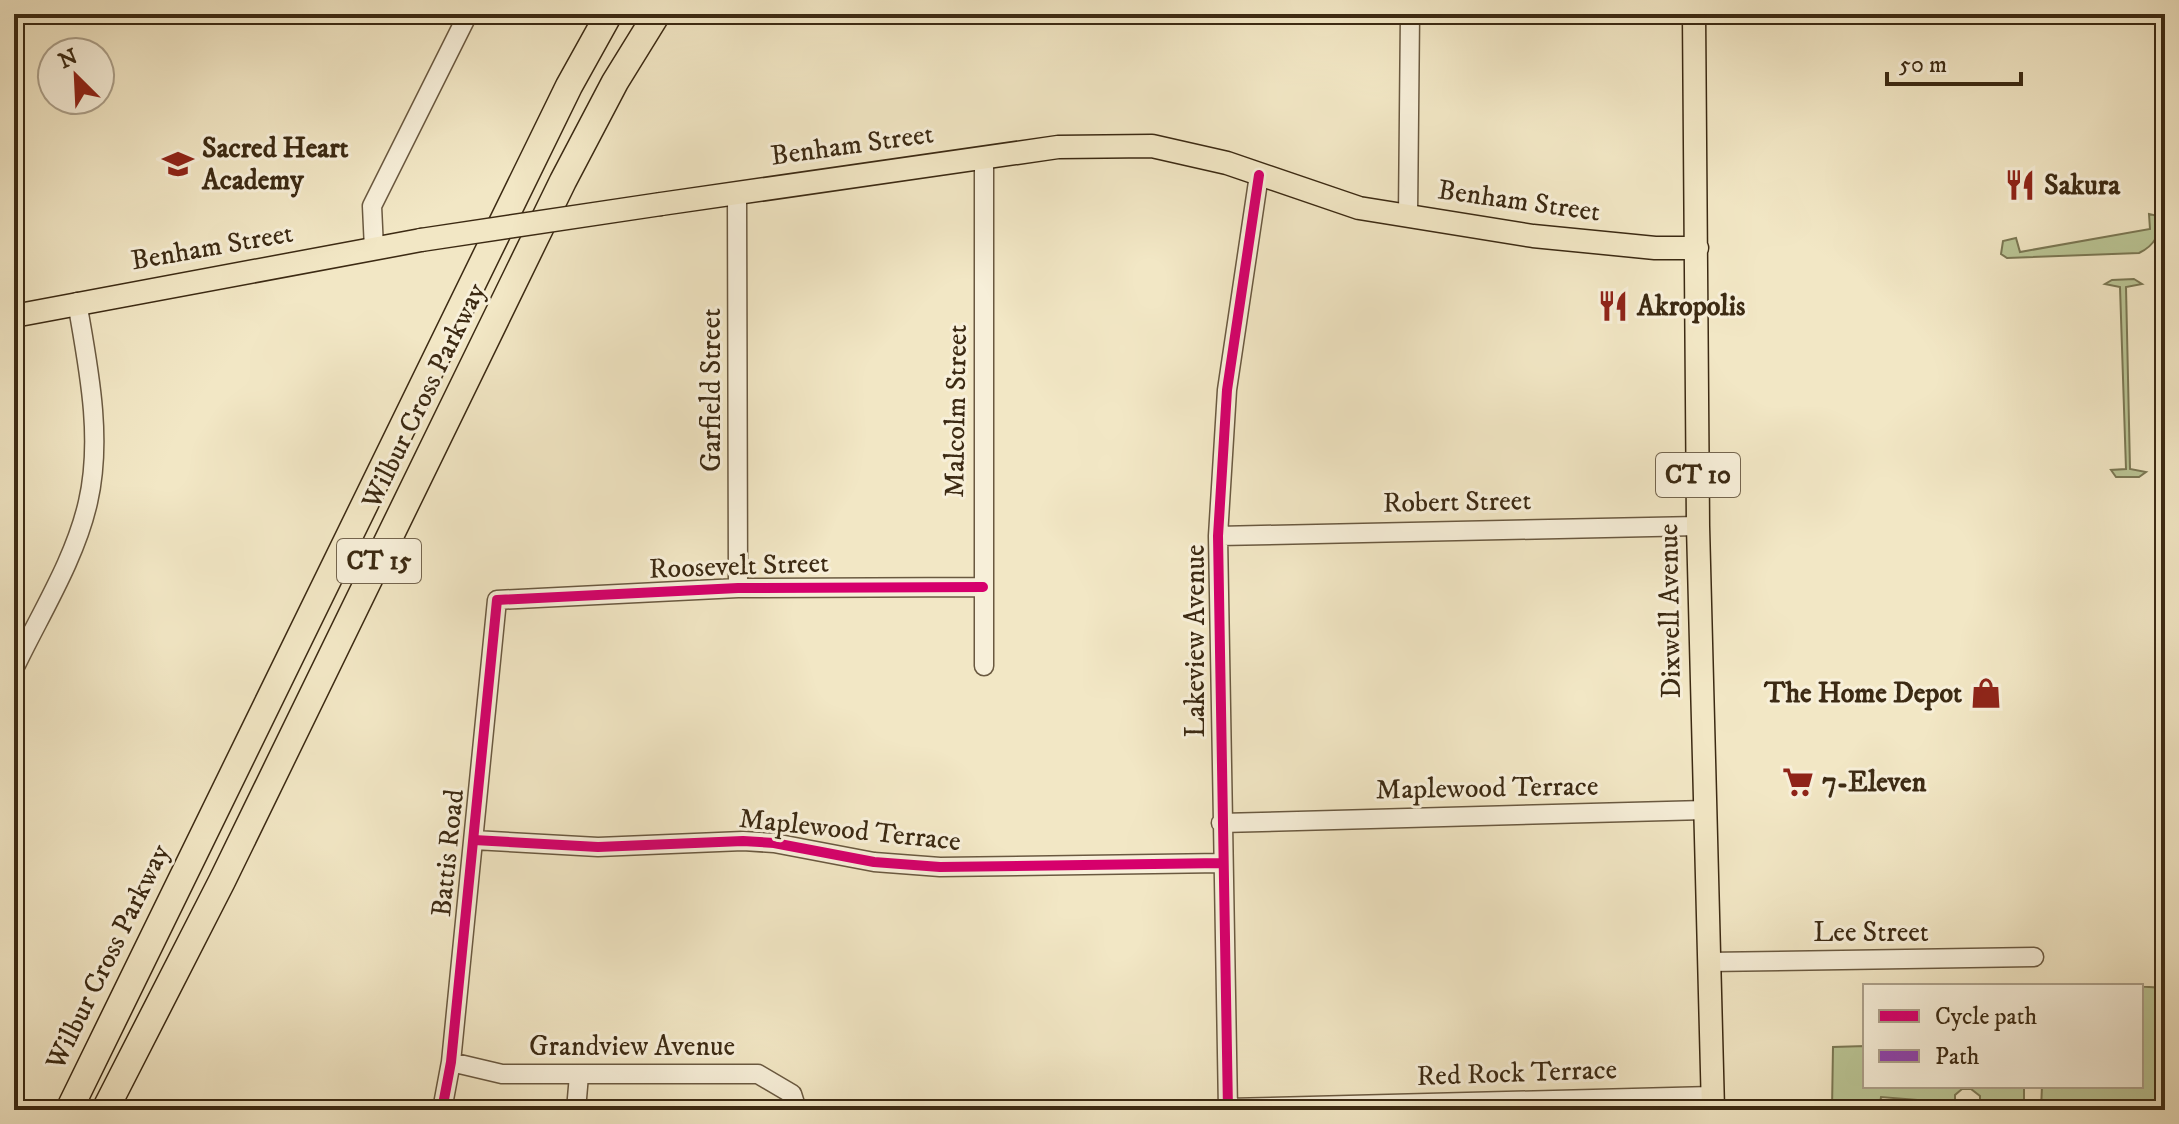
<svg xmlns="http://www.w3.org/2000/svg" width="2179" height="1124" viewBox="0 0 2179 1124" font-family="'IM FELL DW Pica',serif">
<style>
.green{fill:#bac595;stroke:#7b7854;stroke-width:2}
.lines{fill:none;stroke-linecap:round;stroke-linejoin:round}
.minor-casing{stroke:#6a5940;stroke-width:21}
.major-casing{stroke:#3c2a13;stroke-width:25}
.highway-casing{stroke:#3c2a13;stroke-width:29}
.minor{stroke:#f7efd9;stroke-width:18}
.major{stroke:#f2e7c5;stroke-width:22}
.highway{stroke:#f2e7c5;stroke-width:26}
.major-bridge-casing{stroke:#3c2a13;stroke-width:25;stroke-linecap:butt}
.major-bridge{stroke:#f2e7c5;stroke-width:22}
.quiet{stroke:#8e44ad;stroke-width:8;stroke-dasharray:16 8;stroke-linecap:butt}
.cycleway-casing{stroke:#f7efd9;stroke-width:15}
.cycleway{stroke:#d6006c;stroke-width:10}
.labels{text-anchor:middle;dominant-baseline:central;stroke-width:6;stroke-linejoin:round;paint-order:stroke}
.shield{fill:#f7efd9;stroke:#74654e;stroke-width:2}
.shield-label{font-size:26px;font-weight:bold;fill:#3c2a13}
.street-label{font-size:28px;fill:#3c2a13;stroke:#f7efd9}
.poi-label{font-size:28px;font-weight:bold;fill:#3c2a13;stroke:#f7efd9;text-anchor:start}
</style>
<rect width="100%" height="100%" fill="#f2e7c5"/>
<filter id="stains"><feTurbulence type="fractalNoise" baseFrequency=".0025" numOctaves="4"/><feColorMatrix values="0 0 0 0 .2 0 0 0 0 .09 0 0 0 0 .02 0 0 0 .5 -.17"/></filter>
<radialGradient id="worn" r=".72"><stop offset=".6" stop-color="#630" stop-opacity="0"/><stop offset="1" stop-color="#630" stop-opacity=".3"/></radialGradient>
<path class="green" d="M2149,214L2158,216C2163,232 2154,246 2139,253L2007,258L2001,254L2003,241L2016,238L2020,252L2150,229Z
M2134,279L2142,284L2126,287L2130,469L2146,472L2139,477H2116L2111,470L2126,469L2120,287L2105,284L2112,280Z
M2133,986L2165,988V1110H2041L2042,1086H2141V986Z
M1865,1046V1086H2024V1108L1980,1106V1096L1971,1089H1962L1955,1095V1103L1881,1097L1879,1110H1832L1833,1047Z"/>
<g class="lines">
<defs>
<path id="minor" d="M737,192L738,588
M1408,215L1410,14
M374,249L372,206L468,14
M1218,536L1698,526
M984,666V157
M14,669C39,616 75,560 88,502C103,437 88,366 77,302
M1221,823L1705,810
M474,840L598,847L743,841L774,843L874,862L940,867L1222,863
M1708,962L2034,957
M451,1062L502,1074H758L792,1094L797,1110
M1228,1108L1712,1096
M442,1110L451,1062L497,600L738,588L983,587
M576,1110L579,1075
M1228,1110L1218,536L1227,390L1259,175"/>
<path id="major" d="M1694,14L1698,526L1713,1110
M661,204L1058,147L1152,146L1227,163L1359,208L1533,236L1655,248H1697
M14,316L421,240"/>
<path id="highway" d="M69,1110L569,86L609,14
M105,1110L222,881L563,181L615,82L657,14"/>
</defs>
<use href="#minor" class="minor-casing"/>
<use href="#major" class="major-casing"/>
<use href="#highway" class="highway-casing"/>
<use href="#minor" class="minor"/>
<use href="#major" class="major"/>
<use href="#highway" class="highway"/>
<defs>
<path id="major-bridge" d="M421,240L661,204"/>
</defs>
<use href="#major-bridge" class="major-bridge-casing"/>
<use href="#major-bridge" class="major-bridge"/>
<path class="quiet" d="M2162,274H2165"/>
<defs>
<path id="cycleway" d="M474,840L598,847L743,841L774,843L874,862L940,867L1222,863
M442,1110L451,1062L497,600L738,588L983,587
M1228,1110L1218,536L1227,390L1259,175"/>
</defs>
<use href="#cycleway" class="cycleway-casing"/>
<use href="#cycleway" class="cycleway"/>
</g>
<defs>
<symbol id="school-bare" viewBox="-9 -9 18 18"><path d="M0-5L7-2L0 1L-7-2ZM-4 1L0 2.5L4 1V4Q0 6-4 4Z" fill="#8f2418" stroke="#f7efd9" stroke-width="2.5" paint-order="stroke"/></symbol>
<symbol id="restaurant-bare" viewBox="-9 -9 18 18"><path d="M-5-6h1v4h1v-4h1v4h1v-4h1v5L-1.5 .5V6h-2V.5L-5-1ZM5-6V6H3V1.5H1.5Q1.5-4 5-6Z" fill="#8f2418" stroke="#f7efd9" stroke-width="2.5" paint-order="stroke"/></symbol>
<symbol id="shop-bare" viewBox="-9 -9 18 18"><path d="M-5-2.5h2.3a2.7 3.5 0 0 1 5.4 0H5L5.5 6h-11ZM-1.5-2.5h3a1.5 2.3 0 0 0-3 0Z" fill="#8f2418" stroke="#f7efd9" stroke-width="2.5" paint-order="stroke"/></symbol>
<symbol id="supermarket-bare" viewBox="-9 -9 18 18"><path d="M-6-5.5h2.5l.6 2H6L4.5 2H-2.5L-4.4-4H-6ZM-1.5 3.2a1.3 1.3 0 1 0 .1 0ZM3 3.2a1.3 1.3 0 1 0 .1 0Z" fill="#8f2418" stroke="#f7efd9" stroke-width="2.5" paint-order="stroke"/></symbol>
</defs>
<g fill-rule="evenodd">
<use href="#school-bare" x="156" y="142" width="44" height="44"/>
<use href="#restaurant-bare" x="1998" y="163" width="44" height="44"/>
<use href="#restaurant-bare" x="1591" y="284" width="44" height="44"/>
<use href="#shop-bare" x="1964" y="671" width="44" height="44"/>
<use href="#supermarket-bare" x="1776" y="760" width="44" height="44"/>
</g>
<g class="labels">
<g class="shield">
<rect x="1656" y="453" width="84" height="44" rx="6"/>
<rect x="337" y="539" width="84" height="44" rx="6"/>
</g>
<g class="shield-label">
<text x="1698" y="475">CT 10</text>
<text x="379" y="561">CT 15</text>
</g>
<g class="street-label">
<text transform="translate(852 145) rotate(-8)">Benham Street</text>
<text transform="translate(1519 201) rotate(8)">Benham Street</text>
<text transform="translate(212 247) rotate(-10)">Benham Street</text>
<text transform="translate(711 390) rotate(-90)">Garfield Street</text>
<text transform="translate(424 396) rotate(-64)">Wilbur Cross Parkway</text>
<text transform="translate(956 411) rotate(-89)">Malcolm Street</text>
<text transform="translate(1457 502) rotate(-1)">Robert Street</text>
<text transform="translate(739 566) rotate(-2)">Roosevelt Street</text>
<text transform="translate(1670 611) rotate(-91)">Dixwell Avenue</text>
<text transform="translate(1195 641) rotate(-90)">Lakeview Avenue</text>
<text transform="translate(1487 788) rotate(-1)">Maplewood Terrace</text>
<text transform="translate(850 830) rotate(6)">Maplewood Terrace</text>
<text transform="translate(448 853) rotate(-84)">Battis Road</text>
<text x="1871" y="932">Lee Street</text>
<text transform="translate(108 957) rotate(-64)">Wilbur Cross Parkway</text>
<text x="632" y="1046">Grandview Avenue</text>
<text transform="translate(1517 1073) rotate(-2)">Red Rock Terrace</text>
</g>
<g class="poi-label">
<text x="202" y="148">Sacred Heart<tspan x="202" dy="32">Academy</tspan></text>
<text x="2044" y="185">Sakura</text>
<text x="1637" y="306">Akropolis</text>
<text x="1962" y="693" text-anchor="end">The Home Depot</text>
<text x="1822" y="782">7-Eleven</text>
</g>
</g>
<rect width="2179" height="1124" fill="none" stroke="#f2e7c5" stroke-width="48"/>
<rect x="16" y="16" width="2147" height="1092" fill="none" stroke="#3c2a13" stroke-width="4"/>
<rect x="24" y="24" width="2131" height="1076" fill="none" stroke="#3c2a13" stroke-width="2"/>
<rect x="1863" y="984" width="280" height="104" fill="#f7efd9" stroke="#aca08a" stroke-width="2"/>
<rect x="1879" y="1010" width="40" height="12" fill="#d6006c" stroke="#aca08a" stroke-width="2"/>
<text x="1935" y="1024" font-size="24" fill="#3c2a13">Cycle path</text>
<rect x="1879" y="1050" width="40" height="12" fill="#8e44ad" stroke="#aca08a" stroke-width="2"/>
<text x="1935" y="1064" font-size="24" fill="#3c2a13">Path</text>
<g transform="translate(76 76) rotate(336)"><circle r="38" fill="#f7efd9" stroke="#aca08a" stroke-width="2"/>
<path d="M0-6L14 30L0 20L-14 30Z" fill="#8f2418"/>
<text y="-12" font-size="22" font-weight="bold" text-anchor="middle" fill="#3c2a13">N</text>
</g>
<path d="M1887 72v12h134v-12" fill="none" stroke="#3c2a13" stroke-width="4"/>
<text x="1899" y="72" font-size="24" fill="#3c2a13" stroke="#f7efd9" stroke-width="6" paint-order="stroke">50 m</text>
<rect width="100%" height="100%" filter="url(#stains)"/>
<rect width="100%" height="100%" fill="url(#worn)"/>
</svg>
